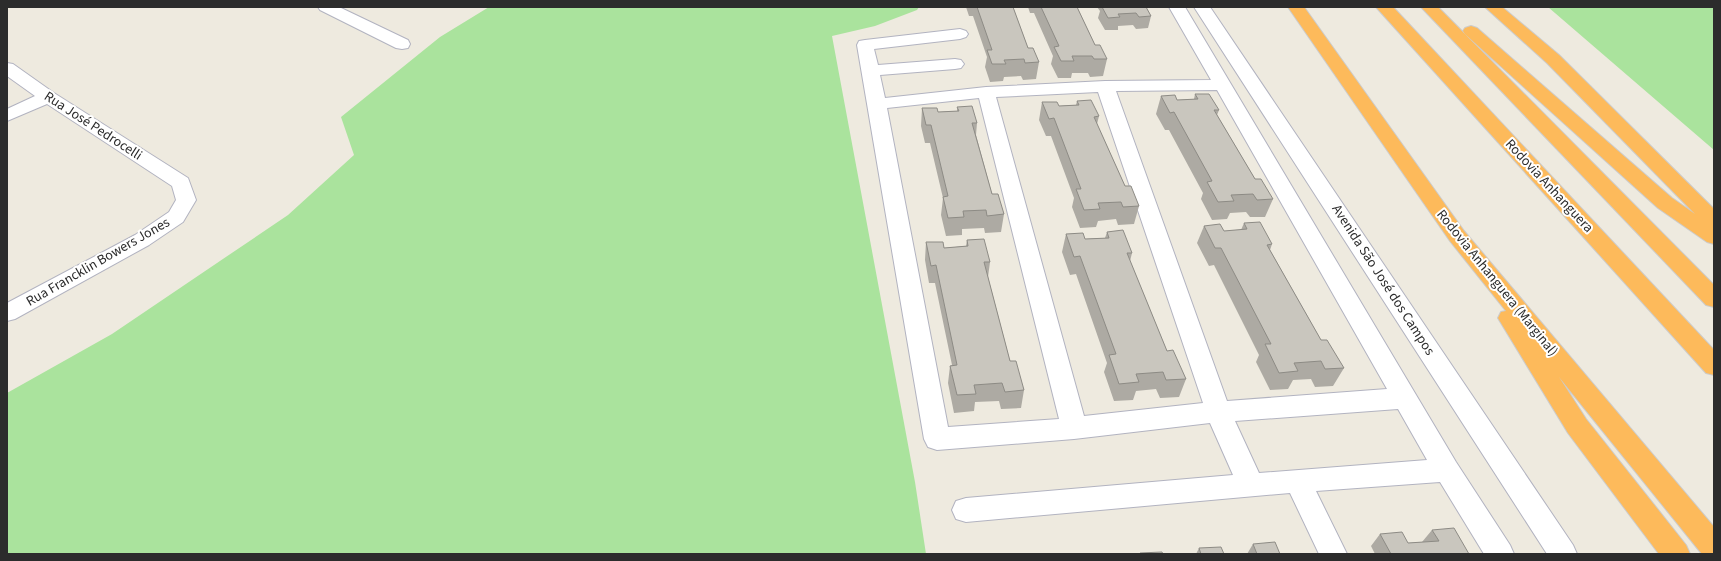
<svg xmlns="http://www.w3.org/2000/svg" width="1721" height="561" viewBox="0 0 1721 561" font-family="'Source Sans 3',sans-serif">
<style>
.green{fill:#aae39d}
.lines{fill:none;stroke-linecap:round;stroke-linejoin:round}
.minor-casing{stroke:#b2b3c0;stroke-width:2}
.highway-casing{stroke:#ccc;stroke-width:2}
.minor{fill:#fff;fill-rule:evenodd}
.highway{fill:#fdba5b;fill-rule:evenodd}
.wall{fill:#adaaa3}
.building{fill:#c9c6be;stroke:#8d8b85}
.labels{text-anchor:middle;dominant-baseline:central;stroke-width:4;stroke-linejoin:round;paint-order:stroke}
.street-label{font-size:14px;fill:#2c2c2c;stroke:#fff}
</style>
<rect width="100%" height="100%" fill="#eeeadf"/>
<path class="green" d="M489,7H919L917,10L875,26L832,36L915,482L926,554H7V393L112,334L288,215L354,155L341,117L440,37Z
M1548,7H1714V150Z"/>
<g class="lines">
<defs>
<path id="minor" d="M318,7H339L408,40L410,44L408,48L402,49L396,48L320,10Z
M1169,7H1185L1456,462L1510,545L1514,554H1484L1440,482L1316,491L1347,554H1319L1290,493L966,522L956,519L952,510L956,501L966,498L1233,475L1210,423L1074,439L937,450L928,447L924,439L857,45L859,41L865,40L960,29L966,31L968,34L966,37L960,39L874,49L878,65L955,59L961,60L964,64L961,68L955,69L880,75L885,98L986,87L1105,81L1211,80ZM1217,90L1387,389L1227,401L1116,91ZM1098,92L1203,403L1084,416L996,97ZM979,98L1059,419L948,427L887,108ZM1398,409L1427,460L1259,473L1235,421Z
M1194,7H1210L1573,545L1577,554H1547Z
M7,63L13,64L54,93L188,178L196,200L183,222L149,245L15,319L7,321V303L135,235L169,212L176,200L172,186L47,104L7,121V109L35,96L7,76Z"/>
<path id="highway" d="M1288,7H1304L1464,231L1714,527V554H1702L1559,377L1586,419L1686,545L1690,554H1659L1568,433L1498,318L1501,312L1506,311L1450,241Z
M1376,7H1393L1714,350V375L1706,373Z
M1421,7H1438L1714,285V307L1706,305Z
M1485,7H1502L1559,55L1714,209V244L1707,242L1658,208L1465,34L1463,31L1465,28L1471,26L1477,28L1672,198L1695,214L1547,63Z"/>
</defs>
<use href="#minor" class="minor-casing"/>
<use href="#highway" class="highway-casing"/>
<use href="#minor" class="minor"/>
<use href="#highway" class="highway"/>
</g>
<path class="wall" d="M966,7H1013L1028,48L1039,62L1036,79L1023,80L1021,76L1004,77L1003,81L990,82L985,67L987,57L973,16H969Z
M1028,7H1077L1095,45L1107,59L1103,76L1090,77L1088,73H1072L1071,78H1058L1051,64L1053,56L1034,13H1030Z
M1097,7H1146L1151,16L1148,28L1136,29L1133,25L1118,26V30H1105L1098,18L1100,11Z
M1195,94L1219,110L1217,115L1255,179L1273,199L1265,217H1250L1246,212L1230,213L1227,219L1212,220L1201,199L1203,193L1169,130H1165L1156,114L1161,96L1177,100L1194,99Z
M1077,101L1099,116L1097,124L1125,186L1139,206L1134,224L1118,225L1116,219L1098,221L1096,227L1080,228L1072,207L1074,198L1051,136H1046L1039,120L1042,102L1059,106L1076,105Z
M957,107L977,123L976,135L992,194L1004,214L1001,232L985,233L984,228L962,229V235L946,236L941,215L943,198L930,143H925L921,126L922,108L938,112L957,111Z
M1244,223L1272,244L1270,250L1321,340L1344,368L1333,386L1315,387L1311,379L1293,380L1288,389L1270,390L1256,362L1259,355L1214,265L1209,266L1197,243L1204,226L1224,231L1241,230Z
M1107,232L1132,253L1130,261L1167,351L1186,379L1179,397L1160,398L1156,389L1136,391L1133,400L1114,401L1104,372L1107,363L1076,274L1070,275L1062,252L1066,234L1085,239L1105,238Z
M967,240L990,262L988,277L1010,361L1024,390L1021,408L1001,409L999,401L975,402L974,411L954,413L948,383L950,366L952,365L935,283H929L925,260L926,242L944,248L966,246Z
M1432,530L1469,554H1375L1371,546L1380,534L1408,543L1422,542Z
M1253,544L1280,554H1247Z
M1199,548L1224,554H1196Z"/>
<path class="building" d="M977,7H1013L1028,48H1033L1039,62L1025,63L1024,59L1004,60L1006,64H992L987,50H992Z
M1041,7H1077L1095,45H1100L1107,59H1094L1092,56H1072L1074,61H1061L1054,47L1059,46Z
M1102,7H1146L1151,16L1139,17L1136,13L1118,14L1120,17L1108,18Z
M1195,94H1209L1219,110H1214L1255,179H1261L1273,199L1257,200L1253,194L1231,195L1234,201L1218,202L1207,182L1212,181L1174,112L1170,113L1161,96L1175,95L1177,100L1198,99Z
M1091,100L1099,116L1094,117L1125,186H1131L1139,206L1123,207L1121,202L1098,203L1100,209L1084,210L1076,189H1081L1054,118L1049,119L1042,102H1057L1059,106L1079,105L1077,101Z
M972,106L977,123H972L992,194H998L1004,214L987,216L986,210L963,211L964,217L948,218L943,197L948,196L931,125H926L922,108H937L938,112L959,111L957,107Z
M1260,222L1272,244L1267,245L1321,340H1327L1344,368L1325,369L1321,361L1294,363L1298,371L1279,373L1265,344H1271L1221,248H1215L1204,226L1220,224L1224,231L1247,229L1244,223Z
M1123,230L1132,253H1127L1167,351L1173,350L1186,379L1166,380L1163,372L1136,374L1139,382L1119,384L1109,355L1116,354L1080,256L1074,257L1066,234L1083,233L1085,239L1109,238L1107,232Z
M984,239L990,262H984L1010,361H1016L1024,390L1005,392L1002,383L974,385L976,394L957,395L950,366L957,365L936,265L931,266L926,242H943L944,248L968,246L967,240Z
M1454,528L1469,554H1391L1380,534L1402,532L1408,543L1439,541L1432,530Z
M1275,542L1280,554H1257L1253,544Z
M1221,547L1224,554H1201L1199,548Z
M1162,552L1163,554H1140V553Z"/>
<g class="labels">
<g class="street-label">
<text transform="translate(93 126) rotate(33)">Rua José Pedrocelli</text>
<text transform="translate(1549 186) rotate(47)">Rodovia Anhanguera</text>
<text transform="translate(98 262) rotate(-30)">Rua Francklin Bowers Jones</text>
<text transform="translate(1383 280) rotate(57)">Avenida São José dos Campos</text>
<text transform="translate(1497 283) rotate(51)">Rodovia Anhanguera (Marginal)</text>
</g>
</g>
<rect width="1721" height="561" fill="none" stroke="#2c2c2c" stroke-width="16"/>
</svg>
